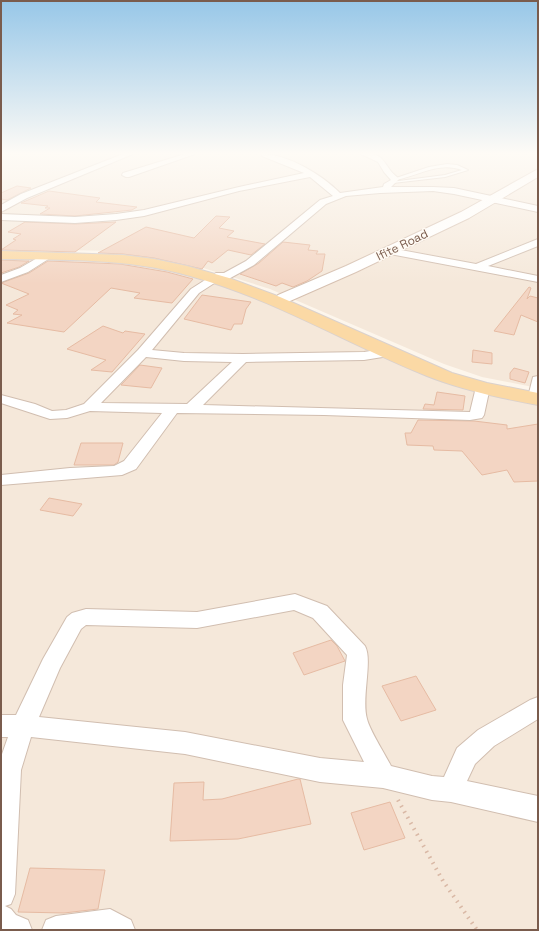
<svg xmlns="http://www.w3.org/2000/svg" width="539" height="931" viewBox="0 0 539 931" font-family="'Space Grotesk',sans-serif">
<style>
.residential{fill:#f5e8da}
.building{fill:#f3d5c3;stroke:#e6bba3}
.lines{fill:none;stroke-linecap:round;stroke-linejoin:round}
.lane-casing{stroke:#d1beb0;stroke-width:2}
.street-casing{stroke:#d1beb0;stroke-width:2}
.secondary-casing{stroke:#d6c0b0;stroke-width:2}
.primary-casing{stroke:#dad1cd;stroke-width:2}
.path{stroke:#d9b8a5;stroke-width:4;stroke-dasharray:1.5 5;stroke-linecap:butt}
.lane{fill:#fff;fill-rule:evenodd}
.street{fill:#fff;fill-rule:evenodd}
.secondary{fill:#fff;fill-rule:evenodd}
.primary{fill:#fbd9a5;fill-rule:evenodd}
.labels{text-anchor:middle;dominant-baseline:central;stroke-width:3;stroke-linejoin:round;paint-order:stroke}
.far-street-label{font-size:12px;fill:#7a5c4d;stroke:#fffaf3}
</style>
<rect width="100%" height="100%" fill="#fdf6ec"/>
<path class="residential" d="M1,154H538V388L482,377L444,364L270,289L184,262L118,251L1,249Z
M1,257L77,258L149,265L203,279L271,304L417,370L538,405V930H1Z"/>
<path class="building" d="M17,186L31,188L7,200L1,199V193Z
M49,191L100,198L96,202L137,207L132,210L75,216L40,214L50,208H45L48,206L21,203Z
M216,216L230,217L219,228L234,231L227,237L265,244L251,255L228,250L212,263L208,261L202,269L154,258L123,254L98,253L146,227L194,238Z
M25,222L75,224L116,222L75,252L1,250L16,240L13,239L21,234L8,232Z
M283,242L310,245L308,250L318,251L316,254H325L322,271L307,281L293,287L282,283L276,286L240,274L259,263Z
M1,260L25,261H29L19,267L1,273Z
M48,261L120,264L167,272L193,279L172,303L134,298L140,293L111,288L64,332L7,323L22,315L13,314L18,310L6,305L29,294L1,283L29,273Z
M529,287L531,288L527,299L530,296L538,298V322L521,315L514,335L494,331Z
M202,295L251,302L246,309L242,324H234L231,330L184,319Z
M103,326L123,333L125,331L145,334L112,372L91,370L106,360L67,349Z
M473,350L492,353V364L472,362Z
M140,365L162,368L151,388L121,385Z
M514,368L529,372L525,383L510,379V373Z
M437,392L465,396L463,410L423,409L425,404L434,405Z
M418,420L474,421L507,425V429L538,424V481L514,482L507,470L482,475L462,451L434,450L433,446L407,445L405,433H411Z
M81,443H123L118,462L114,465H74Z
M49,498L82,504L73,516L40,510Z
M331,640L337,646L345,661L304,675L293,653Z
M416,676L436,710L401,721L382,686Z
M298,779H300L311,824L238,839L170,841L174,783L204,782L203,800L222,799Z
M390,802L405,838L364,850L351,813Z
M30,868L105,870L98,909L64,913L18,912Z"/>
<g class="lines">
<defs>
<path id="lane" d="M447,164L457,165L468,170L445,177L393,183L391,182L445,175L462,170C439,161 418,176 395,180L393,179L429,167Z"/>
<path id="street" d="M123,154H133L27,198L1,212V205L21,194Z
M185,154H195L129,177H126L122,175L123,173Z
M262,154C288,154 322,175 340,193L383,187L384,184L391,180L384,172L378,162L361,154C379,152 381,157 390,170C392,173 396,176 399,179L391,187H433L454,188L538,206V212L454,194L433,191L380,193L346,196L326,204L254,265L223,282H216L199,293L152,350L184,353L243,354L364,352L390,348L395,349L396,352L395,355L364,360L246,362L203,405L470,412L476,387L478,384L483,383L488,384L490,387L484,415L482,418L470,420L324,415L177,413L136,469L122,475L1,485V475L70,468L114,466L124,461L162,413L90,411L67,418L50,419L1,403V395L35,404L52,411L66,410L84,404L138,350L191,289L216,273H224L246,261L320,200L333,196L310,177L239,191L144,216L116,220L75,223L1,220V214L75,217L116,214L144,210L239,187L304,173L262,156ZM146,357L184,361L232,362L187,404L101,403Z
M538,239V246L488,266L538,276V282L390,254L385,251L390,248L476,264Z
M46,253L50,254L51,256L50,258L28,272L1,282V275L20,268Z
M538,376V397L531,396L529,393L533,377Z
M295,594L327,606L365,646C373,660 361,699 367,719C370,731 385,754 391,766L432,776L444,777L457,748L478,730L530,700L538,697V719L494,746L475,764L467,781L538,796V822L451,802L432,800L383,788L320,782L185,754L31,737L21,770L15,894L11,904L5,906L11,909L16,915L28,920L32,930H1V757L8,737H1V715H16L43,659L67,617L72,613L86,609L197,612ZM294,610L313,618L347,655L343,685V720L364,762L320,758L185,732L39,717L60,668L81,629L86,625L197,628Z
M110,909L131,920L135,930H42L46,920L56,916Z"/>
<path id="secondary" d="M538,169V177L469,218L356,272L290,301L284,303L278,301L276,298L278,295L346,266L461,212Z"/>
<path id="primary" d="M1,251L123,255L154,259L187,266L229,278L280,297L452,373L487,383L538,393V405C500,398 462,390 427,376C347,344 274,299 190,276C129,258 64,260 1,259Z"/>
</defs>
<use href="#lane" class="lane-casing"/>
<use href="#street" class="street-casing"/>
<use href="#secondary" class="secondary-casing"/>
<use href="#primary" class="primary-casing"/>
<path class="path" d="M398,800L443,881L477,930"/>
<use href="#lane" class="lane"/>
<use href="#street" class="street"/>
<use href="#secondary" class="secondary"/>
<use href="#primary" class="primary"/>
</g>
<linearGradient id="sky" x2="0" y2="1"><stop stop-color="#97c7e8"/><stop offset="0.54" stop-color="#fefbf6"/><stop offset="1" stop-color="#fefbf6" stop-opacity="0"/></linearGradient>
<rect width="539" height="284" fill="url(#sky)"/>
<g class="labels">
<g class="far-street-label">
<text transform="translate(402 245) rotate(-26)">Ifite Road</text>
</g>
</g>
<rect width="539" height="931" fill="none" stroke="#7a5c4d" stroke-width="4"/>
</svg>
